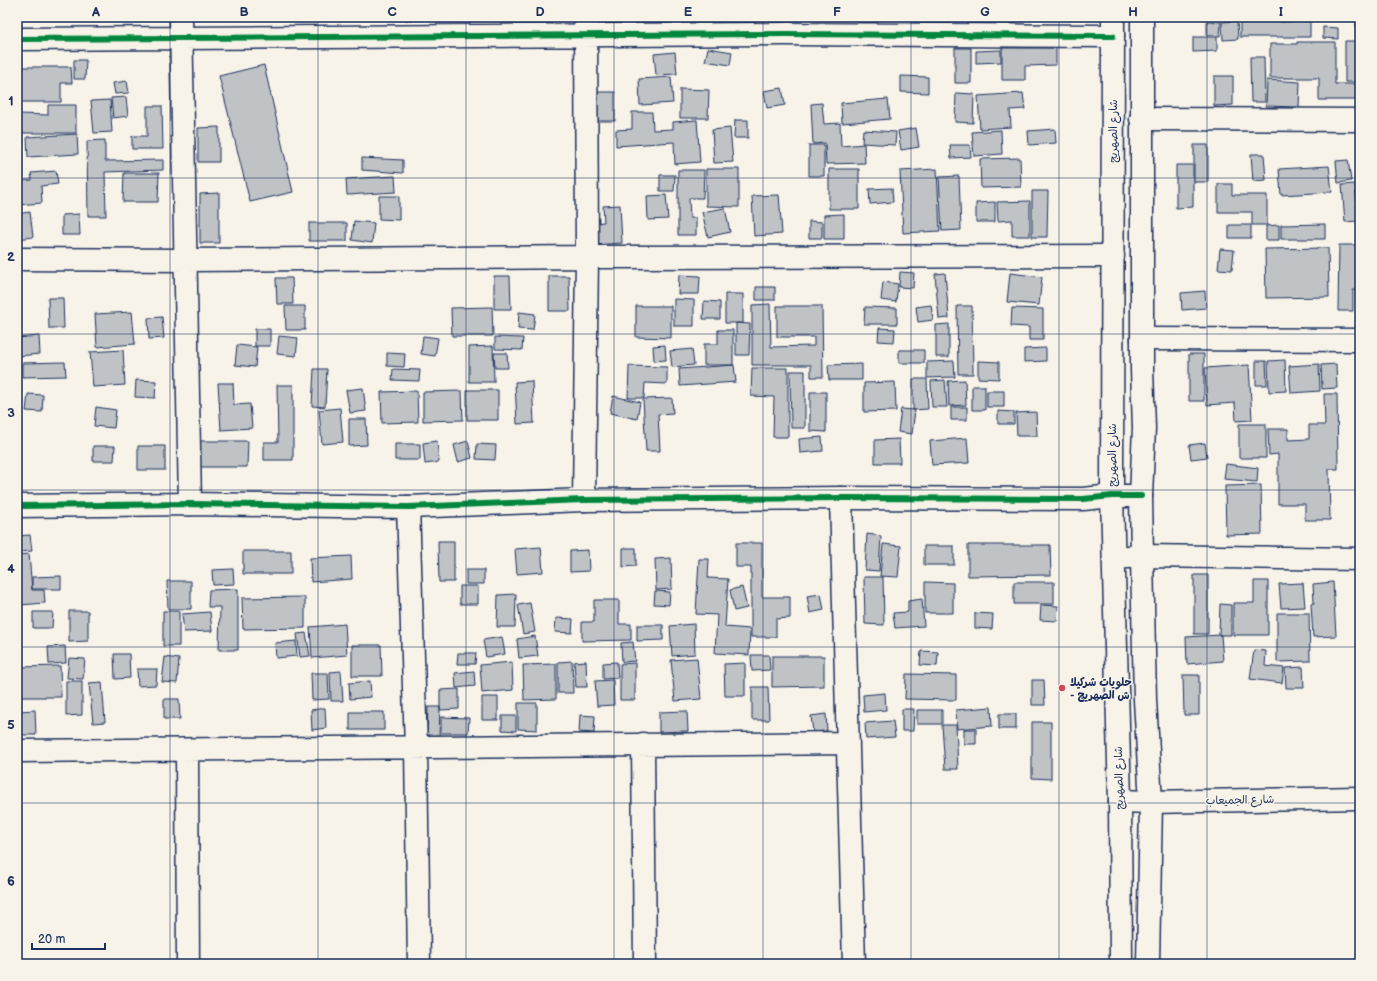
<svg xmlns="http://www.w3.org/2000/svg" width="1377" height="981" viewBox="0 0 1377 981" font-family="'Balsamiq Sans','Playpen Sans Arabic',sans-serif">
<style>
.building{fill:#c0c3c5;stroke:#1b2f5e}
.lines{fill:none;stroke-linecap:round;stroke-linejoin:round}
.minor-casing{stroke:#1b2f5e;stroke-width:25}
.tertiary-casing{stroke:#1b2f5e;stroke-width:25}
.secondary-casing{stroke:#1b2f5e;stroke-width:25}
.minor{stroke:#f7f3e8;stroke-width:22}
.tertiary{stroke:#f7f3e8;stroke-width:22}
.secondary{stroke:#f7f3e8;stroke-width:22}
.cycleway-casing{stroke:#f7f3e8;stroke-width:8}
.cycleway{stroke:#00873e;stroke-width:6}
.grid{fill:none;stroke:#1b2f5e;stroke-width:1;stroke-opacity:0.55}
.poi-dot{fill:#d1495b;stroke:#f7f3e8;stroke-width:1.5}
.labels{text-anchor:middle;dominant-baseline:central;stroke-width:3;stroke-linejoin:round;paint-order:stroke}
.street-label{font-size:11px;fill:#1b2f5e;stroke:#f7f3e8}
.poi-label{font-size:11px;font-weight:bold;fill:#1b2f5e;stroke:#f7f3e8;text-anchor:start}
.neatline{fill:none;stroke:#1b2f5e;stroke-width:1.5}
.grid-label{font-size:13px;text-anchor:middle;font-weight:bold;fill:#1b2f5e}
</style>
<rect width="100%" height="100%" fill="#f7f3e8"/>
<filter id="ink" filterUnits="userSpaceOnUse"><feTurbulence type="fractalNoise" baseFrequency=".025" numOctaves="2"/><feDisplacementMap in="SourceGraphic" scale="8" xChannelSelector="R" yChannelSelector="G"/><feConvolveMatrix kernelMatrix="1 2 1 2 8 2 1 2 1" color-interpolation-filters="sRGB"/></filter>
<g filter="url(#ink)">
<path class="building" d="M395,17H420V20H395Z
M496,17H512V20H496Z
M1240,17H1279L1280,22L1310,21V37H1240Z
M1207,21L1221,22L1220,36L1207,35Z
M1237,21L1238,39L1223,40L1222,22Z
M1356,23H1360V82H1345V41H1356Z
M1323,27L1338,28V39L1323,38Z
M1193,37H1217V51L1193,52Z
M1297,42H1335V84H1360V100H1319V78H1270V44H1297Z
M708,48L732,52L730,65L705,61Z
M955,48H971V83H955Z
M1002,48H1056V65L1025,66V80H1002Z
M1001,50V62L976,63V51Z
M675,52L677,74L656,75L654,54Z
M1250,57H1264L1265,102H1251Z
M74,60H86L85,79H74Z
M264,65L293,192L250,202L219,76Z
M19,67H71L72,83H61V102H19Z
M901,76L928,77V93L901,92Z
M1214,76H1233V105L1214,106Z
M671,77L673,103L640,105L639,79Z
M1267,80L1300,82L1299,107L1266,106Z
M127,81L129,93L115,94L113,83Z
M782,88L785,105L767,108L764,91Z
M680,89L709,90L708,118H680Z
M597,92H615V121H598Z
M956,93L974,94L973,123L955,122Z
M1023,93L1025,109L1010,110L1011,127L980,129L978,96Z
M126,97L128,116L113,118L111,98Z
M888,99L890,119L842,123L841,103Z
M110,100L112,132L94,133L91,101Z
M822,103L824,124L840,123L841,146L864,144L865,163L826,164L825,143L813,144L811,104Z
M48,105H76V133H19V114L48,115Z
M147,106H162L163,149H132V136H147Z
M632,112H652L653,130L673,129V122L697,120L700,162L675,164L674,142L616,146V130L632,129Z
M735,120H748V138H734Z
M219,127V162H198V128Z
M730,128L733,162L714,163L712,130Z
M916,128L919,147L901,150L898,131Z
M1055,129L1056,143L1029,145L1028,131Z
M863,130L896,132L895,145L862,143Z
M1001,130L1002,154L974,156L972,132Z
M77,134L78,154L28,157L27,137Z
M105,140V161L163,160V170L105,172L106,216H88L87,141Z
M809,145H824V176H809Z
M950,145H970L971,157L951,158Z
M1194,145H1208V182H1194Z
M1251,154H1264L1266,180L1253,181Z
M362,158L403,160V173L362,170Z
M1020,158L1021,187L981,188L980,159Z
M1348,160L1351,181L1338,183L1336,161Z
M1176,165H1193V207L1176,208Z
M1329,166L1332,192L1281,195L1279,169Z
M706,169H739V207L706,206Z
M829,169H859V209H829Z
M937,169L940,231L903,233L900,171Z
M678,170H704L703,198H689L690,218H696V235H678Z
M56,171L58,184L41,186L42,203L17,205V181L32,180L31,173Z
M124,173H159L158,202H123Z
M660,175H675L674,191H660Z
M395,176L396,192L347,195L346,179Z
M959,176L961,230L942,231L939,177Z
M1218,184H1232V195H1267V225H1252V212H1218Z
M1355,184L1358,221L1345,222L1342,185Z
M892,188L893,202L870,204L869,189Z
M1032,191H1048L1047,237H1032Z
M219,193V243H200V194Z
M666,195L668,219L648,220L647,196Z
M779,195L782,234L754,236L752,196Z
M379,196H399V220L379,219Z
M1030,201V236H1012V220L998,221L997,202Z
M995,202V222H976V203Z
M620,205L622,243L594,245L592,223L604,222L603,206Z
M725,208L730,232L708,237L702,212Z
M30,212L33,237L18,239L17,214Z
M79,214L80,235H62V215Z
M844,214V239H824V215Z
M354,221L374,223L372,243L352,240Z
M809,221L822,222V238H809Z
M309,223H347V241H309Z
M1325,224V239H1281V225Z
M1229,225H1251V238H1229Z
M1279,225V240H1266V226Z
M1339,245H1360V290H1353V311H1338Z
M1328,248L1329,297L1266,298L1265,249Z
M1220,249L1234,250L1232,270L1218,269Z
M900,272L914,273L913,288L899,287Z
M945,273L949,318L939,319L935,274Z
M1010,273L1042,277L1039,305L1007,302Z
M679,275L700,276L699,294H678Z
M494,276H510L511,309H494Z
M549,276H569L570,311H549Z
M276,278H292L293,304H277Z
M883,282L898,284L896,302L881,300Z
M756,287H775V300H756Z
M1205,291L1206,308L1182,310L1181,293Z
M725,294H743V323H725Z
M48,298H63L64,328H49Z
M674,299L694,300V326H674Z
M704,301L720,302V319H703Z
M770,304L771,347L814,346V337H777V306H822L823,377H811V365H752V305Z
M931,305L933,320L918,322L916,307Z
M285,306H305V330H286Z
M636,306H671V338L636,337Z
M957,306H972L973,374H958Z
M492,307L493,336H452L451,308Z
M865,307L897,308V324H864Z
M1012,308L1043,309V340H1029V327L1011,326Z
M132,312L135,344L97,347L95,314Z
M519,312L535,314L533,330L518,329Z
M162,317L164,338L149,339L148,318Z
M736,323L750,324L749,355H736Z
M949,324V357H936V325Z
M879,328L895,329L894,342L878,341Z
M255,329H270V346H255Z
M718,330H733V365H704V344H718Z
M39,336L40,354L18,356L17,338Z
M279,336L298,338L296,356L277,354Z
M423,336L438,338L435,356L421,354Z
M495,337L523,338L522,350L495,349Z
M237,345L257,347L255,367L235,365Z
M665,345L666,360L654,361L653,346Z
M493,346L494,382H469V347Z
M1046,348V361L1024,362V349Z
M692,349L694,365L672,367L670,351Z
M123,350L125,385L93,387L90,352Z
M899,350H924V363H899Z
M387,353L405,354L404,367L387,366Z
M494,353H507L508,368H495Z
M1189,354H1204V401H1189Z
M1285,360L1286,391L1269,392L1268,361Z
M954,361L955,377L927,378V362Z
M978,361L999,362V379L978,378Z
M1256,361H1266L1267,385H1256Z
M65,362L66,376L22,377V363Z
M862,364V380H829L828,365Z
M1319,364L1320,391L1291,393L1289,366Z
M1336,364L1337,388L1322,389L1321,365Z
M734,365L736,382L680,386L679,369Z
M1249,365L1252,420L1236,421L1235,403L1207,405L1205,368Z
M629,366L667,367V384L645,383L644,398H628Z
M752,368H788V437H773L774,397L751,396Z
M314,369H327L325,407L312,406Z
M393,369L420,370L419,381L392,380Z
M790,371H805V428H791Z
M913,379H927L928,409L913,410Z
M136,380L156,381L155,398L135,397Z
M945,380L947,407H932L931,381Z
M965,380L966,405L949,406L948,381Z
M532,381L534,423L517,424L515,382Z
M895,382L896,411L864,412V383Z
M218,383H233L234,405L250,404L252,428L221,430Z
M277,385H293V460H264V442H278Z
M972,386H985V410H972Z
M363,388L366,411L350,413L346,390Z
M467,390H498V420H467Z
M417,391L418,422L382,423L381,392Z
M462,391L463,420L423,421V392Z
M987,391H1004V407H987Z
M810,392H826V432L810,431Z
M28,394L43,395L42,412L26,411Z
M1324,394H1337L1338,469H1329L1330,520H1305V504H1278V454L1269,455L1268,429H1288V440L1309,439V425H1325Z
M613,396L640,402L637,419L610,413Z
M672,398L673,413L658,414L660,451H646L643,399Z
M96,407L116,410L114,428L94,426Z
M951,407H967V420H951Z
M340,408L343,442L322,444L319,410Z
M901,409L915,410L912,434L898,432Z
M998,411L1014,412V424H998Z
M1036,412L1037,436H1017L1016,413Z
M349,419H366L367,445L349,446Z
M1239,424H1266V458H1239Z
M822,437L823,451L800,453L799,439Z
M967,438L969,463L932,465L930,441Z
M899,439L900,463H875V440Z
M200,441H248L247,467H200Z
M437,441L439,462L425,464L423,443Z
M468,441L472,458L458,462L454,445Z
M1205,443L1207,457L1191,459L1189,445Z
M395,444H420V460H395Z
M477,444L496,445L495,460L476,459Z
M93,446H115L114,461H93Z
M138,446H165V470H138Z
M1226,464L1258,468L1257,482L1224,479Z
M1261,485L1262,534L1226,535L1225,486Z
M867,534L881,536L879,571L865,570Z
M30,535L32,551L17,552V536Z
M438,541H454V582H439Z
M736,543H762V597H790V618L776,619V637H751V567H736Z
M883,544L901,546L898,577L880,576Z
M968,545H1050L1051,575L968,576Z
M924,546H954V565H924Z
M541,547L543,572L517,574L515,549Z
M623,548H636V566L623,567Z
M588,550L589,571L570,572V551Z
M243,551H291V574H243Z
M29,554L32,590H44L45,603L20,605L17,555Z
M351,556L352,579L311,582L310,558Z
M671,558L672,589L656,590L655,559Z
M699,559H709L708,578L728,579L725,627L750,629L749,655L715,653L717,615L696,614Z
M233,569L234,584L213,585L212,570Z
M466,570H484V584H466Z
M1194,575H1208V634H1194Z
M61,576V589H32V577Z
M864,577H883L884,625L865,624Z
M167,581H191V609H168Z
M1254,581H1268V635H1233V603H1254Z
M925,582L953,583V613H925Z
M1014,582H1054V604H1014Z
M1333,582L1336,636L1313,637L1311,604L1314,603L1313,584Z
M1303,583L1305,607L1281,608L1279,584Z
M460,586H478V604H460Z
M742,587L747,608L734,611L730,590Z
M238,589V650H219L220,607H208L209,590Z
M655,591L670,592L669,605L654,604Z
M516,594L515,627H497L498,595Z
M821,594L824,610L810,613L807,596Z
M305,597V628L243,629L242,598Z
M922,599L924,626L895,628L893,613L908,612V601Z
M594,600H619V624H631V640L582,641V622H594Z
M530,603L535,632L523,634L518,605Z
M1220,604L1231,605V635H1219Z
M1041,605L1058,606L1057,621L1040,620Z
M69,611H88V641L69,642Z
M163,611H179V646H163Z
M33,612H53L52,628H33Z
M210,612L212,631L184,632L182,614Z
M975,613L993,614L992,629L975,628Z
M1277,613H1309L1310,661L1277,662Z
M556,618L573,619L572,633L555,632Z
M345,624L347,655L312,658L310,627Z
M694,624L695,654L672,656L670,626Z
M637,625H663V640L637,641Z
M306,633L310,656L300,657L297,634Z
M1221,635L1223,661L1187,664L1186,637Z
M535,636L538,656L519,658L517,639Z
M502,637L505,654L486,657L483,640Z
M296,641L297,656L276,658L275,643Z
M633,642L635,661L622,662L621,643Z
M352,645H381L382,676H352Z
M65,646L66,663L49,664L48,647Z
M1254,650L1266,651L1265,666L1284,668L1282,683L1250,679Z
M921,651L938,652L937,666L920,665Z
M458,653H476L475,664H457Z
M114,654H129L130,678L115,679Z
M751,655H769L770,670L752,671Z
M772,656H824V686L772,687Z
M165,657L179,659L177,683L162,682Z
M69,658L85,659L83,679L67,678Z
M697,658L701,699L675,701L671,660Z
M572,661L573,693H558V662Z
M586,661L587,687H576L574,662Z
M512,662L513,690L482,693L480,665Z
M617,662L618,678L603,679V663Z
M635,663V700H620V664Z
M745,663V696H725L724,664Z
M556,664V699L524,700L523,665Z
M60,666L61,697H20L19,667Z
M1303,667L1304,688H1286L1285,668Z
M137,669H157L156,685L138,686Z
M341,671L343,701H331L330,672Z
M474,671L475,686L456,688L455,673Z
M311,673H328L329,699L312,700Z
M906,674L956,675V700L905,699Z
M1183,675H1199V715H1184Z
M613,680L614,705L597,706L595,681Z
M1032,680H1044L1045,705H1032Z
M66,681H82V715L66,716Z
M370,681L371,697L350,699L349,683Z
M102,682L105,722L93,723L89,683Z
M752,687H768L769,720H752Z
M459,689V709L440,710V690Z
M885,693L886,710L864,712L863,695Z
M482,697H498V720H482Z
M164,699H179L180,719H164Z
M518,703H537V730L518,729Z
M428,707H440L439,738H427Z
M991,707L992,726L957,729L956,710Z
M325,708L326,728L312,730L311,710Z
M902,709H914L913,731H902Z
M35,710L36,735H20L19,711Z
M917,710H942V724H917Z
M687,711L688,731L659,732V712Z
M350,712H384V730H350Z
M826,714L827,731L813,732L811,716Z
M999,714H1016V729H999Z
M580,715L595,716L594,733L579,732Z
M502,716H516V731L502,730Z
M441,717L469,718L468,733H441Z
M893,721L895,737L866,739L865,723Z
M1032,722H1051V779L1032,778Z
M942,725H956L958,769H945Z
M964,729H976V744H964Z"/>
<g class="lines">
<defs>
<path id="minor" d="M181,17L190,504
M17,39L784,34L1113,36
M1141,119L1360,120
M17,259L186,260L587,257L1113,256
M1142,339L1360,340
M841,498L854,964
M584,500L587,257L586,17
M408,507L416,748L419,964
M1114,558L1142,556L1360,559
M643,744L645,964
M187,750L188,964
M17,751L848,743"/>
<path id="tertiary" d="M17,506L190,504L408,507L584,500L841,498L1083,499L1112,496H1141
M1120,801L1151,802L1360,798"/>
<path id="secondary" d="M1113,17L1112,496L1120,801L1121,964
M1142,17V369L1144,428L1141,496L1142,556L1145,700L1151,802L1148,964"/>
</defs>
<use href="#minor" class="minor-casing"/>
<use href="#tertiary" class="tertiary-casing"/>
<use href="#secondary" class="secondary-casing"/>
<use href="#minor" class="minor"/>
<use href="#tertiary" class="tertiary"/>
<use href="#secondary" class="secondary"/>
<defs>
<path id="cycleway" d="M17,39L784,34L1113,36
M17,506L190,504L408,507L584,500L841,498L1083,499L1112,496H1141"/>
</defs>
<use href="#cycleway" class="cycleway-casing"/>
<use href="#cycleway" class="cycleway"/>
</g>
</g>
<path class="grid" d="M170,17V964M318,17V964M466,17V964M614,17V964M763,17V964M911,17V964M1059,17V964M1207,17V964M17,178H1360M17,334H1360M17,490H1360M17,647H1360M17,803H1360"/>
<circle class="poi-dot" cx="1062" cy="688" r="4"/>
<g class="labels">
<g class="street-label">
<text transform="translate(1113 131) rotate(-90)">شارع الصهريج</text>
<text transform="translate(1112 455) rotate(-90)">شارع الصهريج</text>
<text transform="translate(1119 778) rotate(-91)">شارع الصهريج</text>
<text transform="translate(1240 800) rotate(-1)">شارع الجميعاب</text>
</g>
<g class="poi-label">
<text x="1070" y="682">حلويات شركيلا<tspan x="1070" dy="13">- ش الصهريج</tspan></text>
</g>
</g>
<rect width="1377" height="981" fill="none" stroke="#f7f3e8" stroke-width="44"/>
<path d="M32 943v6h73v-6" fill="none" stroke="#1b2f5e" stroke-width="2"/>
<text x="38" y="943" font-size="12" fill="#1b2f5e" stroke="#f7f3e8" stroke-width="3" paint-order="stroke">20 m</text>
<rect x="22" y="22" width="1333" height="937" class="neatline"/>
<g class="grid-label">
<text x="96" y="16">A</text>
<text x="244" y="16">B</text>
<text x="392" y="16">C</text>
<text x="540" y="16">D</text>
<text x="688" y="16">E</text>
<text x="837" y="16">F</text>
<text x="985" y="16">G</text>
<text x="1133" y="16">H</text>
<text x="1281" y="16">I</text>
<text x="11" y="105">1</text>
<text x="11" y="261">2</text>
<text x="11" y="417">3</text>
<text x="11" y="573">4</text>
<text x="11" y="729">5</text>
<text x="11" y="885">6</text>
</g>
</svg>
